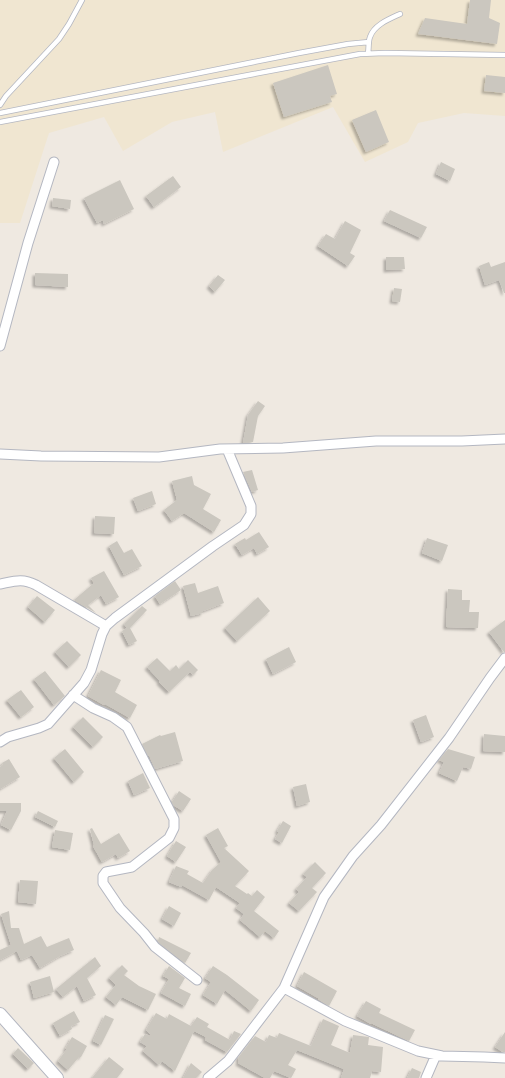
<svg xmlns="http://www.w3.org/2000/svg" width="505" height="1078" viewBox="0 0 505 1078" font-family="Poppins,sans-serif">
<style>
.education{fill:#f0e6d1}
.building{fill:#cbc7bf;filter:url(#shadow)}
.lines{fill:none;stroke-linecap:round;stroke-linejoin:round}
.lane-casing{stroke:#b4b7c1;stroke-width:6}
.street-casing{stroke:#b4b7c1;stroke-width:11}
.secondary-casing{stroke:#b4b7c1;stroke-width:14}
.lane{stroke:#fff;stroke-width:4.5}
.street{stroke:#fff;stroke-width:9}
.secondary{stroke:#fff;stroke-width:12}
</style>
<defs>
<filter id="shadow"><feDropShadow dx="-2.5" dy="2.5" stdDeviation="1" flood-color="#0004"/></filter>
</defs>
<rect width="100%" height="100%" fill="#efe9e1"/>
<path class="education" d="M0,0H505V116L464,113L418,123L408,142L365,162L333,107L223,152L215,112L172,122L123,151L104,117L49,133L20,223H0Z"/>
<path class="building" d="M470,0H491L489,18L500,23L497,44L418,34L425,18L467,24Z
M328,65L337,94L330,96L332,102L284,117L273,83Z
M486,75L505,77V93L484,91Z
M376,110L389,142L366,152L352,120Z
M441,162L455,169L450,181L436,174Z
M173,176L181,187L154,207L146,196Z
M120,180L134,209L104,224L103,220L97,223L84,198Z
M53,198L71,200L70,209L52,206Z
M390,210L427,227L421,238L384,221Z
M345,221L361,230L350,253L355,256L348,266L318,246L326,234L335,239Z
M386,257H404L405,269L386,270Z
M489,262L491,267L505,262V293H504L499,280L485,285L479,266Z
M35,273L68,274V287L35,285Z
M218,275L225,280L215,292L209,286Z
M394,288L402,289L400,302L392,301Z
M258,401L265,406L258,416L253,442L243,443L248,415Z
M252,470L258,490L252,492L243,472Z
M192,476L194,485L211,494L203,509L221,520L214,532L184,513L172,521L164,510L177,500L172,481Z
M152,491L156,504L138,511L133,498Z
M95,516L115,517L114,534L94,533Z
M259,532L269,547L257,554L254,548L242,555L235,544L245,538L246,540Z
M427,538L448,545L442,561L422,553Z
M117,541L124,553L132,549L142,566L124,575L109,546Z
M104,571L119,597L106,604L101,595L88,605L96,613L74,600L94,583L91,578Z
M175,581L181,590L160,604L155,596Z
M195,583L198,593L218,586L224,603L203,611V613L191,616L183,586Z
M448,589L462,590V600H470L469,612H479L478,628L446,627Z
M37,596L55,610L45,622L28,607Z
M258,597L270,611L237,641L225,628Z
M142,606L147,610L130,628L137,641L129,645L122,631L127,628L124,624Z
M505,620V652H504L489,632Z
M67,641L81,655L69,667L55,652Z
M289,647L296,662L273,674L266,659Z
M157,658L170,671L176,665L179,669L188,660L198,670L193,675L190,672L169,692L159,682L160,681L147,667Z
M101,670L121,680L115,692L137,705L130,718L105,704L104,705L88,696Z
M45,671L65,696L54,705L34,679Z
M21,690L34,707L21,717L7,700Z
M426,715L434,737L421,742L413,720Z
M83,717L103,737L93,747L73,727Z
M175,732L183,761L155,769L149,755L148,756L142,744L160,735L161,736Z
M484,734L505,736V752L483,751Z
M65,749L84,772L74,782L54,758Z
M448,749L475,757L471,769L463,767L457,781L439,773L444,762L439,760Z
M9,759L20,777L0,789V767L3,765L2,763Z
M143,773L150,788L134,795L128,781Z
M306,784L310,802L297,806L293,787Z
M179,791L191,799L183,811L173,805L172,802Z
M0,803H21V811L11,830L1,825L7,811H0Z
M38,811L58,821L55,827L35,817Z
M283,821L291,826L282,843L275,839L279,832L277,831Z
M92,828L101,844L119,833L130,851L118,858L116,854L102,862L93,846L94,845L90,829Z
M218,828L228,846L224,848L249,871L235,886L247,894L248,893L252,896L257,890L265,897L254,911L279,931L274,938L265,931L260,937L240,920L244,914L236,908L240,903L216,887L209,900L182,885L181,887L169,882L176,866L189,871L187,874L203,883L212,870L221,862L206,835Z
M55,830L73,833L70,850L52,847Z
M176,841L186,847L176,862L167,856Z
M315,862L326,873L312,888L317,892L299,911L289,903L299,892L296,889L307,877L303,874Z
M20,880L38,881L36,904L18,902Z
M169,906L181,913L174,926L162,919Z
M9,911L11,928H19L24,944L41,936L47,947L69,938L74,950L60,956L40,968L32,955L21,960L17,951L0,960V950L11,945L1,914Z
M159,937L191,953L185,963L159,943L158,941Z
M95,957L101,966L87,978L96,995L84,1001L77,986L63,997L56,989Z
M122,965L128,971L124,975L139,986L156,994L148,1010L122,997L116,1005L106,997L116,985L109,978Z
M169,966L185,978L179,988L191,994L185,1006L161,993L169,979L163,976Z
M213,966L227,975L259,1000L251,1011L225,990L217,1004L203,995L211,982L205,978Z
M304,972L337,991L329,1006L318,999V998L297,986Z
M50,976L54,992L34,998L30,982Z
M366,1001L381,1009L379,1013L415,1030L409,1041L371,1023V1024L357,1016Z
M74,1011L80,1022L71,1026L72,1029L60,1036L53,1023Z
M156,1013L167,1019L169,1014L191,1026L197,1017L209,1024L207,1027L230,1040L234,1031L241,1034L227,1052L205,1040L206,1037L194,1031L175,1071L162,1061L159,1065L143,1051L147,1046L140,1042L145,1034L150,1036L151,1035L146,1030Z
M105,1015L114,1019L101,1045L93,1041Z
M323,1019L339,1026L331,1045L350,1053L353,1035L369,1037L368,1045L383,1047L381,1072L372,1071L370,1078H341L344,1069L297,1050L288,1065L296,1069L291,1078L274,1071L270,1078H265L238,1063L239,1060L238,1058L255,1036L266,1042L269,1035L277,1038L279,1033L311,1046Z
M505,1032V1052H503L495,1047Z
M72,1037L87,1046L81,1057H79L68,1070L58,1061L67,1049H65Z
M18,1048L34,1063L28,1069L13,1054Z
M109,1057L124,1069L117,1078H92Z
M191,1063L202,1072L196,1078H183Z
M412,1068L421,1072L419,1078H407Z"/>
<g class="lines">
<defs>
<path id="lane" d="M368,53C369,49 368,42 370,37C374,25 389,19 400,14
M0,105L6,96L59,39L69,24L82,0
M0,113L299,53L348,44L369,42
M0,122L360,54L385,53L505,55"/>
<path id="street" d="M0,346L28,243L54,162
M0,454L41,456L159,457L220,449L283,448L376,441H462L505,439
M0,584C15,581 22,578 36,585L106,626
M73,695L93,708L113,717L127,727L174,819V828L169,838L132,867L106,872L103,876V883L120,908L144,933L155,947L197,980
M0,742L8,737L39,728L48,724L84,683L91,670L102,634L106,626L115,618L213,546L244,525L251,514V506L227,449
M284,988L345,1021L418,1051L442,1056L484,1057L505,1058
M208,1078L228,1061L284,988L324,897L353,856L381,825L449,738L490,678L505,658
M426,1078L436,1055"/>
<path id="secondary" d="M0,1014L57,1078"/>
</defs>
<use href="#lane" class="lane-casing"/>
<use href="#street" class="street-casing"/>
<use href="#secondary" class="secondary-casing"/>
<use href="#lane" class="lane"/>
<use href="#street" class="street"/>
<use href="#secondary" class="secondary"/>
</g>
</svg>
